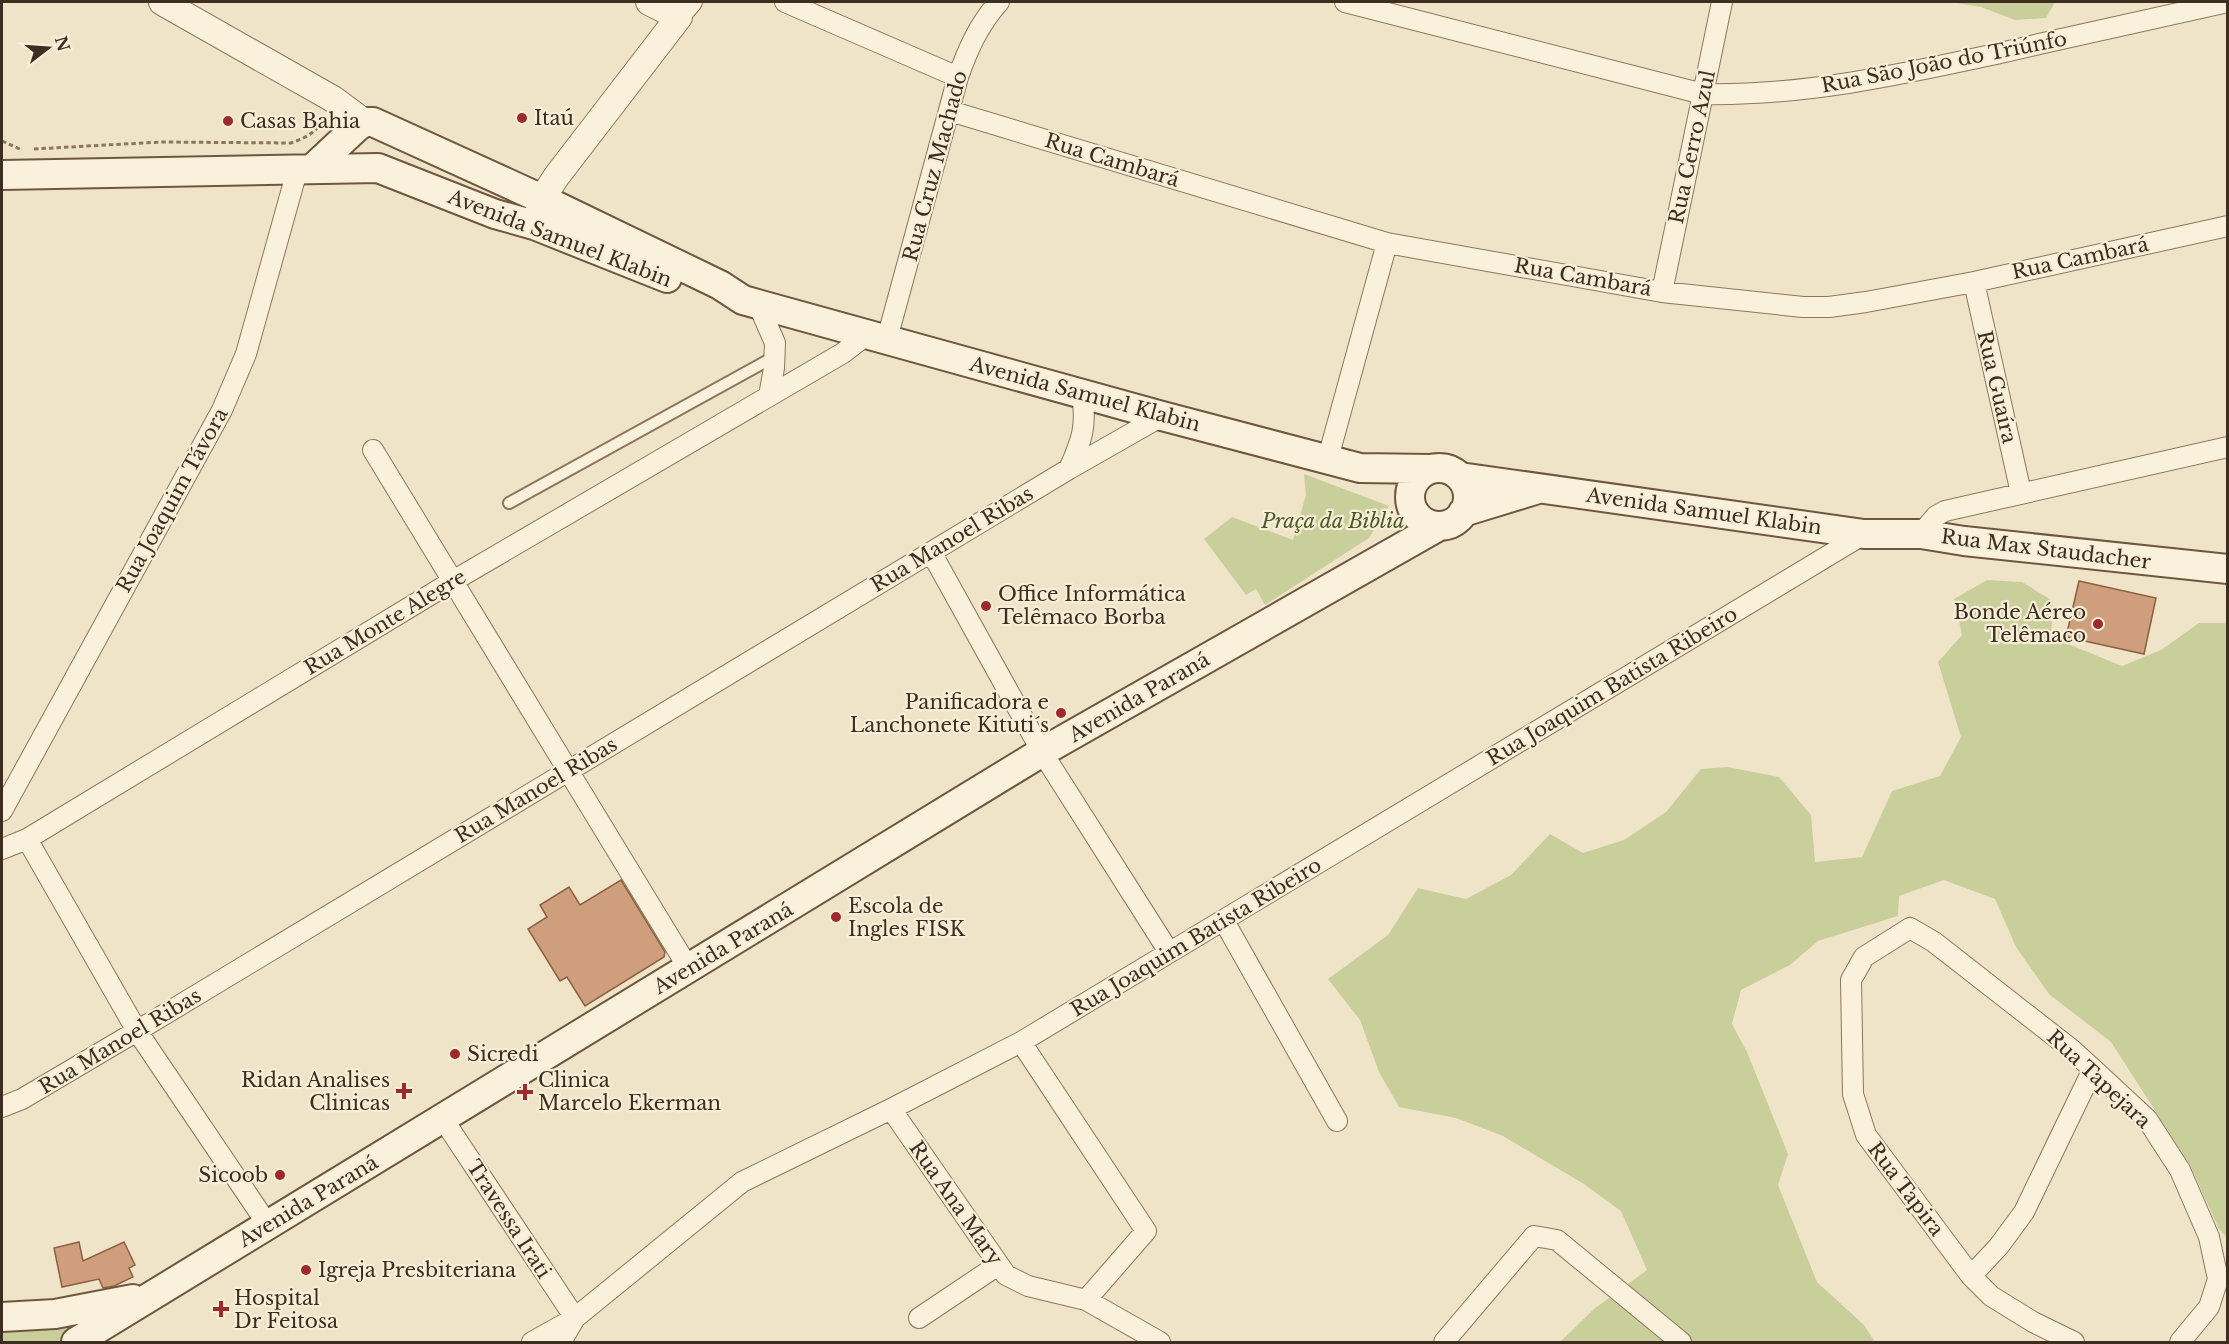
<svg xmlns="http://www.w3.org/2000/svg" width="2229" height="1344" viewBox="0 0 2229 1344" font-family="'Libre Baskerville',serif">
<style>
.green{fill:#c9cf9b}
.building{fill:#cf9f7d;stroke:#8d5f41;stroke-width:1.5}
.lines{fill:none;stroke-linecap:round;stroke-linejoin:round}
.service-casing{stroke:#8d765c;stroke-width:14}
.minor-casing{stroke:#8d765c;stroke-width:22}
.tertiary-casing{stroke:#8d765c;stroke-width:28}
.secondary-casing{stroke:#6f573f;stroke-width:32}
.path{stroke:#8d765c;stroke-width:3;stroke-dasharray:4.5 3;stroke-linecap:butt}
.service{stroke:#faf1dc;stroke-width:10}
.minor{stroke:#faf1dc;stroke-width:20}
.tertiary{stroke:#faf1dc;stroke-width:26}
.secondary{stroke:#faf1dc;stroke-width:28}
.poi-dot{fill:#9e2a2b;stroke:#f7eed8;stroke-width:2}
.labels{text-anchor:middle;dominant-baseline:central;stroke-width:4.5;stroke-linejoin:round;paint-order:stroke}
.street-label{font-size:20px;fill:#3d2e20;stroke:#f7eed8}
.poi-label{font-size:20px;fill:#3d2e20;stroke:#f7eed8;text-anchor:start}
.park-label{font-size:20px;font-style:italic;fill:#4d5a26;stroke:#f7eed8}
</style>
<rect width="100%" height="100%" fill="#f0e4c8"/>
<path class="green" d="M1951,2H2055L2046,18L2015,20L1981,7Z
M1304,474L1389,506L1369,538L1265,605L1256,589L1246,595L1204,539L1232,517L1293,540L1306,495Z
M1987,580L2022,582L2053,601L2051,637L2122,666L2161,650L2199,623H2227V1238L2219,1229L2190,1165L2111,1042L2049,994L2016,947L1995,899L1944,880L1899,896L1898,916L1818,941L1790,965L1741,990L1732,1024L1747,1052L1788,1154L1778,1185L1817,1282L1864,1325L1875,1342H1556L1562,1340L1594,1309L1647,1270L1621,1211L1584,1184L1503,1136L1456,1118L1399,1107L1379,1072L1360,1020L1328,979L1388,935L1418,888L1466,899L1511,875L1550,834L1583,853L1624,840L1666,812L1701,769L1728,767L1779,777L1811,815L1815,862L1862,857L1892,791L1940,776L1961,737L1938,662L1962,635L1954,599Z
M139,1301L70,1342H2V1321Z"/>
<path class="building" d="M2079,581L2156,598L2144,654L2066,637Z
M621,880L665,952L664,957L585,1006L567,977L560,981L528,929L547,917L540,905L569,887L580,905Z
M79,1242L83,1261L124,1242L135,1265L129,1268L133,1277L114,1286L103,1288L99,1279L62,1287L54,1248Z"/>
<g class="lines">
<defs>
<path id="service" d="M509,503L774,357"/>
<path id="minor" d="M785,2L958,77
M1345,2L1703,94C1803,96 1899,75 1996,54C2073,36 2150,19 2228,2
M679,17L692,2
M950,111L1387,243L1662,292L1803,307H1829L1866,302L1974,282L2228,226
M1974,282L2021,493
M1662,292L1722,2
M758,304L775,343L774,368L769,396
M887,339L958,77C968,49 979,24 999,2
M373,450L689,969
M1328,458L1387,243
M1069,469C1082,440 1087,426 1082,394
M1921,534L1936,516L1945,511L2228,447
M931,552L1042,752L1169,952
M2,811L222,410L246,354L297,171
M27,839L137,1031L268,1225
M2,849L27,839L453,581L843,353L869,333
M1224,921L1337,1121
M1021,1042L1146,1231L1086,1300
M2,1107L22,1099L137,1031L1069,469L1162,416
M891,1109L1006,1275L1028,1286L1086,1300L1160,1342
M443,1119L575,1318L561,1342
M1971,1276L1999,1246L2024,1212L2093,1069
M919,1318L998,1265
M532,1342L575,1318L742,1182L891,1109L1021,1042L1864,534
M1444,1342L1534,1236L1557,1240L1681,1342
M2074,1342L2033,1322L1991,1296L1971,1276L1866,1135L1853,1094L1851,980L1864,957L1910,928L1934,942L2071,1049L2093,1069L2147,1119L2180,1170L2209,1237L2218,1279L2209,1307L2180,1342"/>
<path id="tertiary" d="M162,2L333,99L364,122
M536,219L542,199L556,177L679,17L649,2"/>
<path id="secondary" d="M312,169L357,127L364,122H373L542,199L720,285L743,300L1162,416L1360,468L1431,469
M2,175L378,168L495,214L534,225L667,278
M1410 497a29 29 0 1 1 58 0a29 29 0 1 1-58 0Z
M1460,477L1864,534H1921L1964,541L2228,569
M1463,512L1535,490
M2,1317L55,1314L133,1299
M76,1342L1042,752L1439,526"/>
</defs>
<use href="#service" class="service-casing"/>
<use href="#minor" class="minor-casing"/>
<use href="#tertiary" class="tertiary-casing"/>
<use href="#secondary" class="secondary-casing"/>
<path class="path" d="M2,141L22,150
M34,149L161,142L291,143C305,138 317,133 323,118"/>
<use href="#service" class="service"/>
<use href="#minor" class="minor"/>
<use href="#tertiary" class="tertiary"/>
<use href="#secondary" class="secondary"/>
</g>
<g class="poi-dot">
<circle cx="522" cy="118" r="6"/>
<circle cx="228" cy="121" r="6"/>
<circle cx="986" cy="606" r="6"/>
<circle cx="2098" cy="624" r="6"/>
<circle cx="1061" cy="713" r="6"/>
<circle cx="836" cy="917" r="6"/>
<circle cx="455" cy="1054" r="6"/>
<path d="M401 1082h6v6h6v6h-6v6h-6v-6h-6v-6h6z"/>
<path d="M522 1083h6v6h6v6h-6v6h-6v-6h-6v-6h6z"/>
<circle cx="280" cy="1175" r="6"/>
<circle cx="306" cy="1270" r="6"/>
<path d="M218 1300h6v6h6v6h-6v6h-6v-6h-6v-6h6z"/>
</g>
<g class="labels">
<g class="street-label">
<text transform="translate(1944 62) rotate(-11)">Rua São João do Triúnfo</text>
<text transform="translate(1692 147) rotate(-78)">Rua Cerro Azul</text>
<text transform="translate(1112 160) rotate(17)">Rua Cambará</text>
<text transform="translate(935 166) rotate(-75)">Rua Cruz Machado</text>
<text transform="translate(560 238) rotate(21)">Avenida Samuel Klabin</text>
<text transform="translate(2080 258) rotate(-12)">Rua Cambará</text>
<text transform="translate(1583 277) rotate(10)">Rua Cambará</text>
<text transform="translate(1997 387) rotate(77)">Rua Guaíra</text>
<text transform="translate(1085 394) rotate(15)">Avenida Samuel Klabin</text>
<text transform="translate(172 500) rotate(-61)">Rua Joaquim Távora</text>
<text transform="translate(1704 511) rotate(8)">Avenida Samuel Klabin</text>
<text transform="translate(952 539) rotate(-31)">Rua Manoel Ribas</text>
<text transform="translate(2046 549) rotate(7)">Rua Max Staudacher</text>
<text transform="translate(385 622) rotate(-31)">Rua Monte Alegre</text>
<text transform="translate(1612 686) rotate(-31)">Rua Joaquim Batista Ribeiro</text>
<text transform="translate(1139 697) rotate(-30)">Avenida Paraná</text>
<text transform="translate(536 790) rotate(-31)">Rua Manoel Ribas</text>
<text transform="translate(1196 937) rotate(-31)">Rua Joaquim Batista Ribeiro</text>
<text transform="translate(723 948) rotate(-31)">Avenida Paraná</text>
<text transform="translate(120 1041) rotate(-31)">Rua Manoel Ribas</text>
<text transform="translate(2099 1079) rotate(43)">Rua Tapejara</text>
<text transform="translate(1906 1189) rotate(53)">Rua Tapira</text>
<text transform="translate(308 1201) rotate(-31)">Avenida Paraná</text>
<text transform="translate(956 1203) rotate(55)">Rua Ana Mary</text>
<text transform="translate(509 1219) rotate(57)">Travessa Irati</text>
</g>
<g class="poi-label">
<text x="534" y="118">Itaú</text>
<text x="240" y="121">Casas Bahia</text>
<text x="998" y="594">Office Informática<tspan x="998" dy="23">Telêmaco Borba</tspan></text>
<text x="2086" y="612" text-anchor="end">Bonde Aéreo<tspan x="2086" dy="23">Telêmaco</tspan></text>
<text x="1049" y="702" text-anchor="end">Panificadora e<tspan x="1049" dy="23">Lanchonete Kituti´s</tspan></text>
<text x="848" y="906">Escola de<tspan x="848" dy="23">Ingles FISK</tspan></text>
<text x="467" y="1054">Sicredi</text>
<text x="390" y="1080" text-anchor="end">Ridan Analises<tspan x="390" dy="23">Clinicas</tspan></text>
<text x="538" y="1080">Clinica<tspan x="538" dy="23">Marcelo Ekerman</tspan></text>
<text x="268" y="1175" text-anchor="end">Sicoob</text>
<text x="318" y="1270">Igreja Presbiteriana</text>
<text x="234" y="1298">Hospital<tspan x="234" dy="23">Dr Feitosa</tspan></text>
</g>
<g class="park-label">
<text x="1333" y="521">Praça da Biblia</text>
</g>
</g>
<rect width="2229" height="1344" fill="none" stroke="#3d2e20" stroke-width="6"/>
<g transform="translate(48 48) rotate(73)" stroke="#f7eed8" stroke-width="4.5" paint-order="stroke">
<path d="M0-4.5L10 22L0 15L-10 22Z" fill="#3d2e20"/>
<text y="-9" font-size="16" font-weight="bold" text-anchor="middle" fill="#3d2e20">N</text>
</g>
</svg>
